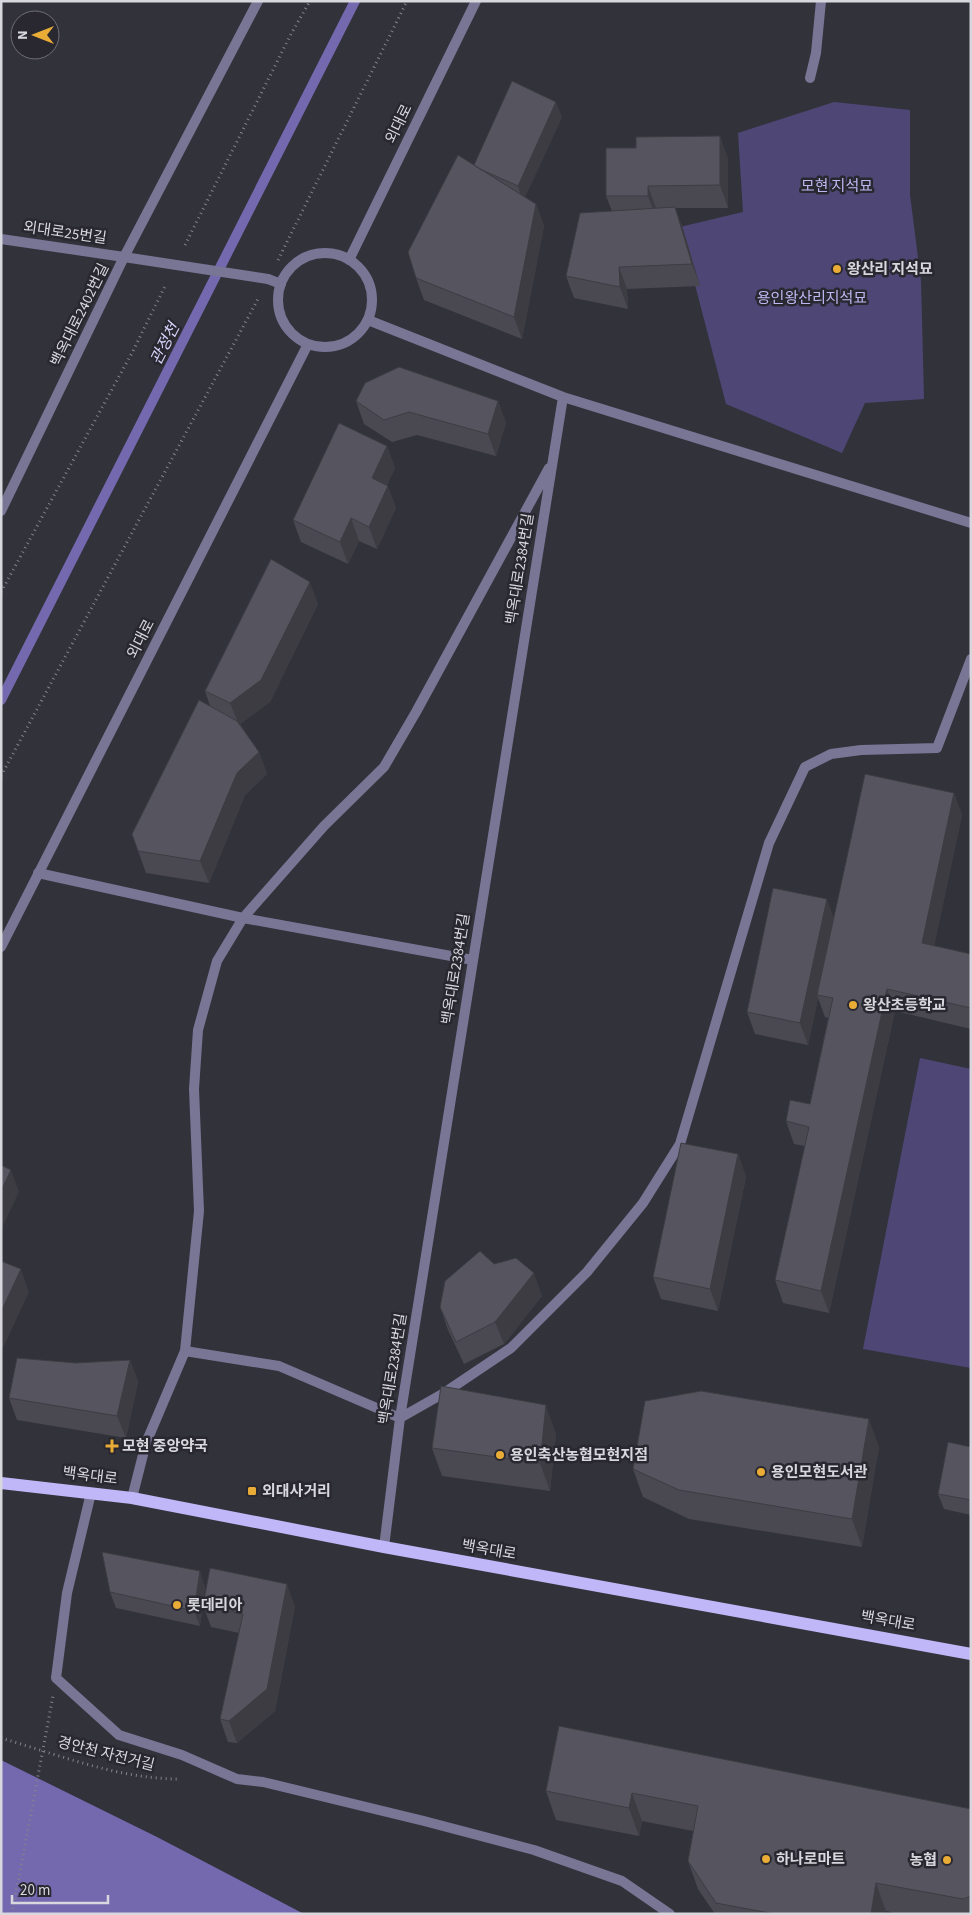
<svg xmlns="http://www.w3.org/2000/svg" width="972" height="1915" viewBox="0 0 972 1915" font-family="'Source Sans 3','Noto Sans KR',sans-serif">
<style>
.green{fill:#4e4776}
.water{fill:#7469af}
.lines{fill:none;stroke-linecap:round;stroke-linejoin:round}
.stream{stroke:#7469af;stroke-width:10}
.path{stroke:#83838a;stroke-width:3;stroke-dasharray:1 4;stroke-linecap:butt}
.service{stroke:#797595;stroke-width:10}
.minor{stroke:#797595;stroke-width:10}
.tertiary{stroke:#797595;stroke-width:10}
.primary{stroke:#bfb7f7;stroke-width:12}
.path-bridge{stroke:#83838a;stroke-width:3;stroke-dasharray:1 4;stroke-linecap:butt}
.minor-bridge{stroke:#797595;stroke-width:10}
.wall{fill:#4a4952}
.shaded-wall{fill:#3c3c42}
.building{fill:#56555f;stroke:#3c3c42}
.poi-dot{fill:#e8ac37;stroke:#292831;stroke-width:2}
.labels{text-anchor:middle;dominant-baseline:central;stroke-width:5;stroke-linejoin:round;paint-order:stroke}
.street-label{font-size:15px;fill:#d7d7dd;stroke:#292831}
.park-label{font-size:15px;fill:#beb8f2;stroke:#292831}
.poi-label{font-size:15px;font-weight:bold;fill:#d7d7dd;stroke:#292831;text-anchor:start}
.water-label{font-size:16px;font-style:italic;fill:#d6d2fa;stroke:#292831}
</style>
<rect width="100%" height="100%" fill="#32323b"/>
<path class="green" d="M834,102L910,110V195L921,281L924,399L865,403L842,453L726,404L680,227L743,212L738,133Z
M920,1058L971,1069V1368L863,1349Z"/>
<path class="water" d="M1,1760L157,1837L304,1914H1Z"/>
<g class="lines">
<path class="stream" d="M1,700L355,1"/>
<path class="path" d="M185,245L291,34L310,1
M278,260L407,1
M1,592L133,351L166,284
M1,776L258,299
M1,1738C59,1755 119,1779 179,1779"/>
<path class="service" d="M810,78L816,53L821,1
M91,1493L67,1593L56,1678L119,1735L182,1755L237,1779L263,1782L424,1821L534,1850L622,1881L670,1914"/>
<path class="minor" d="M268,279L281,284
M368,320L563,397L971,523
M1,511L124,257L258,1
M38,873L243,918L473,960
M185,1351L279,1366L400,1418L444,1393L511,1348L587,1272L643,1203L680,1144L769,843L805,767L831,754L861,750L937,748L971,659
M132,1498L146,1443L185,1351L199,1211L194,1089L198,1030L217,961L243,918L324,826L384,767L416,712L549,468
M384,1547L400,1418L563,397"/>
<path class="tertiary" d="M1,239L124,257
M278 300a47 47 0 1 1 94 0a47 47 0 1 1-94 0Z
M349,260L476,1
M1,947L308,344"/>
<path class="primary" d="M1,1483L132,1498L384,1547L971,1654"/>
<path class="path-bridge" d="M12,1914L53,1696"/>
<path class="minor-bridge" d="M124,257L268,279"/>
</g>
<path class="wall" d="M562,117L525,197L536,204L544,226L522,339L424,300L416,278L474,165Z
M728,158V208H675L683,229L700,286L627,289L628,309L574,298L566,276L612,211L606,196Z
M356,401H498L506,423L496,456L417,435L392,442L364,424Z
M387,446L395,468L387,485L396,508L377,549L359,541L348,564L301,542L293,520Z
M318,604L270,702L240,724L259,752L267,774L245,795L209,883L146,873L132,834L210,706L205,691Z
M954,793L962,815L934,946L971,954V1029L895,1011L829,1313L783,1303L775,1280L805,1146L794,1144L786,1121L810,1104L828,1018L825,1017L818,998L808,1045L755,1034L747,1012L834,918Z
M738,1154L746,1177L718,1311L661,1299L653,1277Z
M494,1264L542,1296L504,1344L464,1364L448,1330L440,1307Z
M130,1360L138,1382L126,1438L17,1420L9,1398L76,1363Z
M556,1434L550,1491L442,1476L432,1448Z
M879,1447L862,1547L689,1519L643,1497L633,1469Z
M971,1447V1515L944,1509L938,1494Z
M205,1587L200,1626L116,1608L110,1592Z
M203,1605L295,1606L275,1711L237,1743L228,1742L220,1719L239,1633L211,1627Z
M559,1726L971,1809V1914H899L886,1911V1914H715L698,1889L688,1861L693,1831L642,1821L639,1836L556,1820L546,1791Z"/>
<path class="shaded-wall" d="M556,102L562,117L523,202L518,186Z
M720,136L728,158V208L720,185Z
M648,186L656,208V218L648,196Z
M536,204L544,226L522,339L514,317Z
M675,207L683,229L700,286L692,264Z
M619,267L627,289L628,309L620,287Z
M498,401L506,423L496,456L488,434Z
M387,446L395,468L380,500L372,478Z
M388,486L396,508L377,549L369,527Z
M351,518L359,541L348,564L340,542Z
M310,582L318,604L270,702L239,725L230,703Z
M259,752L267,774L245,795L209,883L200,861L237,773Z
M954,793L962,815L930,966L922,943Z
M827,899L835,921L817,995L818,998L808,1045L800,1023Z
M887,989L895,1011L829,1313L821,1291Z
M738,1154L746,1177L718,1311L710,1289Z
M11,1170L19,1192L1,1230V1191Z
M21,1269L29,1292L3,1348L1,1343V1312Z
M534,1273L542,1296L504,1344L495,1322Z
M130,1360L138,1382L126,1438L117,1416Z
M546,1405L556,1434L550,1491L540,1463Z
M869,1419L879,1447L862,1547L852,1519Z
M200,1571L205,1587L200,1626L194,1611Z
M287,1584L295,1606L275,1711L237,1743L229,1721Z
M632,1793L642,1821L639,1836L629,1808Z
M876,1883L886,1911V1914H871Z"/>
<path class="building" d="M512,81L556,102L518,186L480,169L474,165Z
M720,136V185L648,186V196H606V148H636V137Z
M458,155L536,204L514,317L416,278L408,252Z
M675,207L692,264L619,267L620,287L566,276L580,213Z
M399,367L498,401L488,434L409,412L384,420L356,401L365,383Z
M339,423L387,446L372,478L388,486L369,527L351,518L340,542L293,520Z
M271,559L310,582L261,680L230,703L205,691Z
M199,700L237,721L259,752L237,773L200,861L138,851L132,834Z
M865,774L954,793L922,943L971,954V1008L887,989L821,1291L775,1280L809,1127L786,1121L790,1100L810,1104L833,998L817,995Z
M773,888L827,899L800,1023L747,1012Z
M681,1143L738,1154L710,1289L653,1277Z
M1,1165L11,1170L1,1191Z
M480,1251L494,1264L516,1258L534,1273L495,1322L456,1342L440,1307L445,1281Z
M1,1261L21,1269L1,1312Z
M17,1358L76,1363L130,1360L117,1416L9,1398Z
M441,1386L546,1405L540,1463L432,1448Z
M701,1391L869,1419L852,1519L679,1490L633,1469L645,1401Z
M948,1442L971,1447V1500L938,1494Z
M102,1552L200,1571L194,1611L110,1592Z
M210,1568L287,1584L267,1689L229,1721L220,1719L243,1614L203,1605Z
M559,1726L971,1809V1896L963,1899L876,1883L871,1914H775L716,1903L688,1861L698,1806L632,1793L629,1808L546,1791Z"/>
<g class="poi-dot">
<circle cx="837" cy="269" r="5"/>
<circle cx="853" cy="1005" r="5"/>
<path d="M109.5 1438.5h5v5h5v5h-5v5h-5v-5h-5v-5h5z"/>
<circle cx="500" cy="1455" r="5"/>
<circle cx="761" cy="1472" r="5"/>
<rect x="247" y="1486" width="10" height="10" rx="2.5"/>
<circle cx="177" cy="1605" r="5"/>
<circle cx="766" cy="1859" r="5"/>
<circle cx="947" cy="1860" r="5"/>
</g>
<g class="labels">
<g class="street-label">
<text transform="translate(399 124) rotate(-64)">외대로</text>
<text transform="translate(65 233) rotate(8)">외대로25번길</text>
<text transform="translate(80 315) rotate(-64)">백옥대로2402번길</text>
<text transform="translate(520 569) rotate(-81)">백옥대로2384번길</text>
<text transform="translate(141 639) rotate(-63)">외대로</text>
<text transform="translate(456 969) rotate(-81)">백옥대로2384번길</text>
<text transform="translate(393 1369) rotate(-81)">백옥대로2384번길</text>
<text transform="translate(90 1476) rotate(7)">백옥대로</text>
<text transform="translate(489 1550) rotate(10)">백옥대로</text>
<text transform="translate(888 1621) rotate(10)">백옥대로</text>
<text transform="translate(106 1754) rotate(14)">경안천 자전거길</text>
</g>
<g class="park-label">
<text x="837" y="186">모현 지석묘</text>
<text x="812" y="298">용인왕산리지석묘</text>
</g>
<g class="poi-label">
<text x="847" y="269">왕산리 지석묘</text>
<text x="863" y="1005">왕산초등학교</text>
<text x="122" y="1446">모현 중앙약국</text>
<text x="510" y="1455">용인축산농협모현지점</text>
<text x="771" y="1472">용인모현도서관</text>
<text x="262" y="1491">외대사거리</text>
<text x="187" y="1605">롯데리아</text>
<text x="776" y="1859">하나로마트</text>
<text x="937" y="1860" text-anchor="end">농협</text>
</g>
<g class="water-label">
<text transform="translate(165 344) rotate(-63)">관정천</text>
</g>
</g>
<rect width="972" height="1915" fill="none" stroke="#d7d7dd" stroke-width="5"/>
<g transform="translate(35 35) rotate(270)"><circle r="24" fill="#292831" stroke="#6f6e76"/>
<path d="M0-4L9 19L0 12L-9 19Z" fill="#e8ac37"/>
<text y="-8" font-size="14" font-weight="bold" text-anchor="middle" fill="#d7d7dd">N</text>
</g>
<path d="M12 1895v8h96v-8" fill="none" stroke="#d7d7dd" stroke-width="2.5"/>
<text x="20" y="1895" font-size="15" fill="#d7d7dd" stroke="#292831" stroke-width="4" paint-order="stroke">20 m</text>
</svg>
